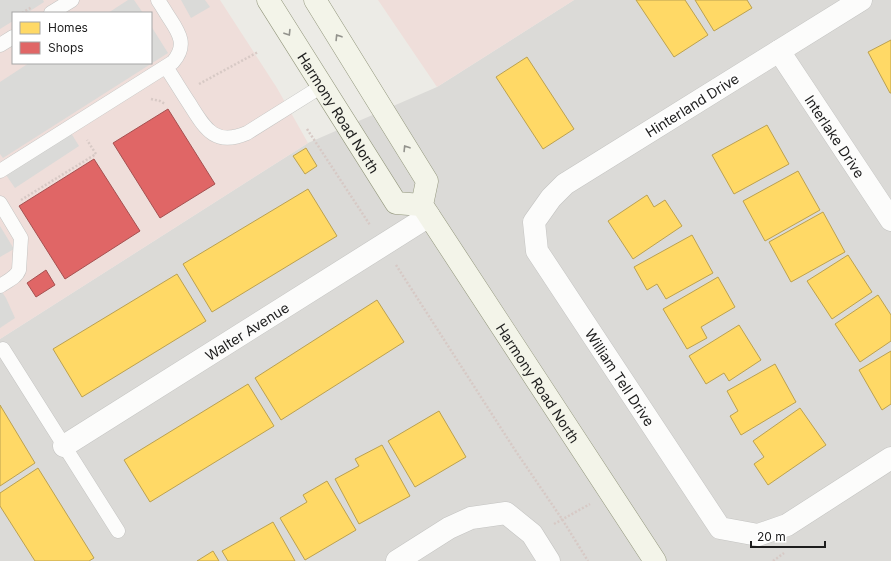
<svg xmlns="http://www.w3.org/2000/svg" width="891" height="561" viewBox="0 0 891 561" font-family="Inter,sans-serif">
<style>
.residential{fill:#dbdad7}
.commercial{fill:#efdeda;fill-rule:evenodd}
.parking{fill:#dadad8}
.homes{fill:#ffd966;stroke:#bba150}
.shops{fill:#e06666;stroke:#a65050}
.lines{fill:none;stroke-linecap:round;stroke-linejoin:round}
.lane-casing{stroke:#c4c4c2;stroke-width:15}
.street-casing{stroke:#c4c4c2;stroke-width:23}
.secondary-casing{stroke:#93977d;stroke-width:23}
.path{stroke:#d7c9c5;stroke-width:2.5;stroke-dasharray:2 2;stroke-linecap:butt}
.lane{stroke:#fcfcfb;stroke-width:14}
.street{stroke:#fcfcfb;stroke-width:22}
.secondary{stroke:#f3f4e9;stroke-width:22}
.oneway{stroke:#93938d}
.labels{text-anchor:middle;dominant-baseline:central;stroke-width:4;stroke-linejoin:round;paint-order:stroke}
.street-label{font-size:14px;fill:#1d1d1d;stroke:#fff}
</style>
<rect width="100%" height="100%" fill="#ecebe6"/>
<path class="residential" d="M574,0H891V561H0V339L308,143L437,87Z"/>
<path class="commercial" d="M0,0H220L277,88L308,143L0,339ZM13,13H151V63H13Z
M378,0H574L437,87Z"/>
<path class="parking" d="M0,0H43L44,2L27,13H13V21L0,29Z
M128,0H134L143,13H108Z
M181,0H205L210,7L191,18Z
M151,26L168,53L3,158L0,154V82L29,63H151Z
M71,133L79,146L15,188L6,175Z
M0,226L14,249L0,257Z
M0,289L6,298L15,318L0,328Z"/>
<path class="homes" d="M636,0H685L708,35L674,57Z
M695,0H747L752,8L714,31Z
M891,40V93H890L868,52Z
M527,57L574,129L543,149L496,77Z
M767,125L789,164L734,194L712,155Z
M306,148L317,166L305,174L293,156Z
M798,171L820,210L765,241L743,201Z
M308,189L337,236L212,312L183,264Z
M647,195L654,207L665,200L682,226L633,259L608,221Z
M823,212L845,252L791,282L769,242Z
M692,235L713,273L666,299L657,284L647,290L634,267Z
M848,255L872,292L832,319L807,281Z
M177,274L206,321L82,397L53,349Z
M718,277L735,307L701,327L707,338L687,349L663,309Z
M878,295L891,315V341L860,362L835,324Z
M377,300L404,342L281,420L255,378Z
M739,325L761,360L729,381L724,373L706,384L689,356Z
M891,351V404L882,410L859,370Z
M775,364L796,402L741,435L730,416L738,411L727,391Z
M248,384L274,426L150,502L124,460Z
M0,405L35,463L0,486Z
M800,408L826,445L768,485L754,464L764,457L753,441Z
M439,411L466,457L415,487L388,441Z
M382,445L410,496L359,524L335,479L359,466L355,459Z
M38,468L94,558L89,561H35L0,506V493Z
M327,481L356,530L305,560L280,518L307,502L303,495Z
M273,522L295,561H228L222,551Z
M213,551L219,561H197Z"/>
<path class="shops" d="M168,109L215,184L160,218L113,143Z
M94,159L140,231L65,279L19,206Z
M46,270L55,285L36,297L27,283Z"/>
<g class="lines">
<defs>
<path id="lane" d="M51,13L72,0
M0,45L13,37
M166,67C174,79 181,91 189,103C205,128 214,147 247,133L322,86
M0,171L173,62C187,46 180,34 170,19C166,13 162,6 158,0
M0,203L21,238L19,270C16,278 7,281 0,286
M3,349L118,531"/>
<g id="street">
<path id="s1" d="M861,0L565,184L551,198L534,222L537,251L720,528L758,535L787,525L891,458"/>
<path id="s2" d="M779,51L891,220"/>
<path id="s3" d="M64,446L429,216"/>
<path d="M397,561L449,528L471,518L506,513L532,534L549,561"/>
</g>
<g id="secondary">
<path id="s4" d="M268,0L396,203L422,205"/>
<path id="s5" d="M315,0L427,181L422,205L655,561"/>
</g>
</defs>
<use href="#lane" class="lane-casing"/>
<use href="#street" class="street-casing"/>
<use href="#secondary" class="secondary-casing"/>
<path class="path" d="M22,13L32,7
M199,84L258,52
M151,99L160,101L165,104
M307,129L370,225
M21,200L96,154L87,140
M396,265L515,450L562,519L588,561
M554,524L590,504
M773,561L784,553"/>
<use href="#lane" class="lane"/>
<use href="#street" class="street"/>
<use href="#secondary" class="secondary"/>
</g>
<defs><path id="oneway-chevron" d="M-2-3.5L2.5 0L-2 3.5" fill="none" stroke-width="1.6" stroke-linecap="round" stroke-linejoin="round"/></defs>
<g class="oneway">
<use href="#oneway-chevron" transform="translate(288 33) rotate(58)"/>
<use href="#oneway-chevron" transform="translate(338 37) rotate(-122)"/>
<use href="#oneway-chevron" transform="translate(406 148) rotate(-122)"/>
</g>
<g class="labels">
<g class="street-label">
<text transform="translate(692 105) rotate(-32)">Hinterland Drive</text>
<text stroke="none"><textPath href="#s4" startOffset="133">Harmony Road North</textPath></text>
<text stroke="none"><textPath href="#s2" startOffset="102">Interlake Drive</textPath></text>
<text stroke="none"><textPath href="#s3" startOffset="216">Walter Avenue</textPath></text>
<text stroke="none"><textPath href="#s1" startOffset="578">William Tell Drive</textPath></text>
<text stroke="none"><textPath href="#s5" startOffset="450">Harmony Road North</textPath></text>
</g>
</g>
<rect x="12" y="12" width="140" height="52" fill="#ffffff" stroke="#a5a5a5"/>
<rect x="20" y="22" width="20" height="12" fill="#ffd966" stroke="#a5a5a5"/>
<text x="48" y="32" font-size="12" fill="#1d1d1d">Homes</text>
<rect x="20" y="42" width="20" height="12" fill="#e06666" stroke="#a5a5a5"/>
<text x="48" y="52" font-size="12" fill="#1d1d1d">Shops</text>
<path d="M751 541v6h74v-6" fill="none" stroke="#1d1d1d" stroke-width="2"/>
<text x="757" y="541" font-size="12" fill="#1d1d1d" stroke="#ffffff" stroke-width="3" paint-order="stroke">20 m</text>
</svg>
